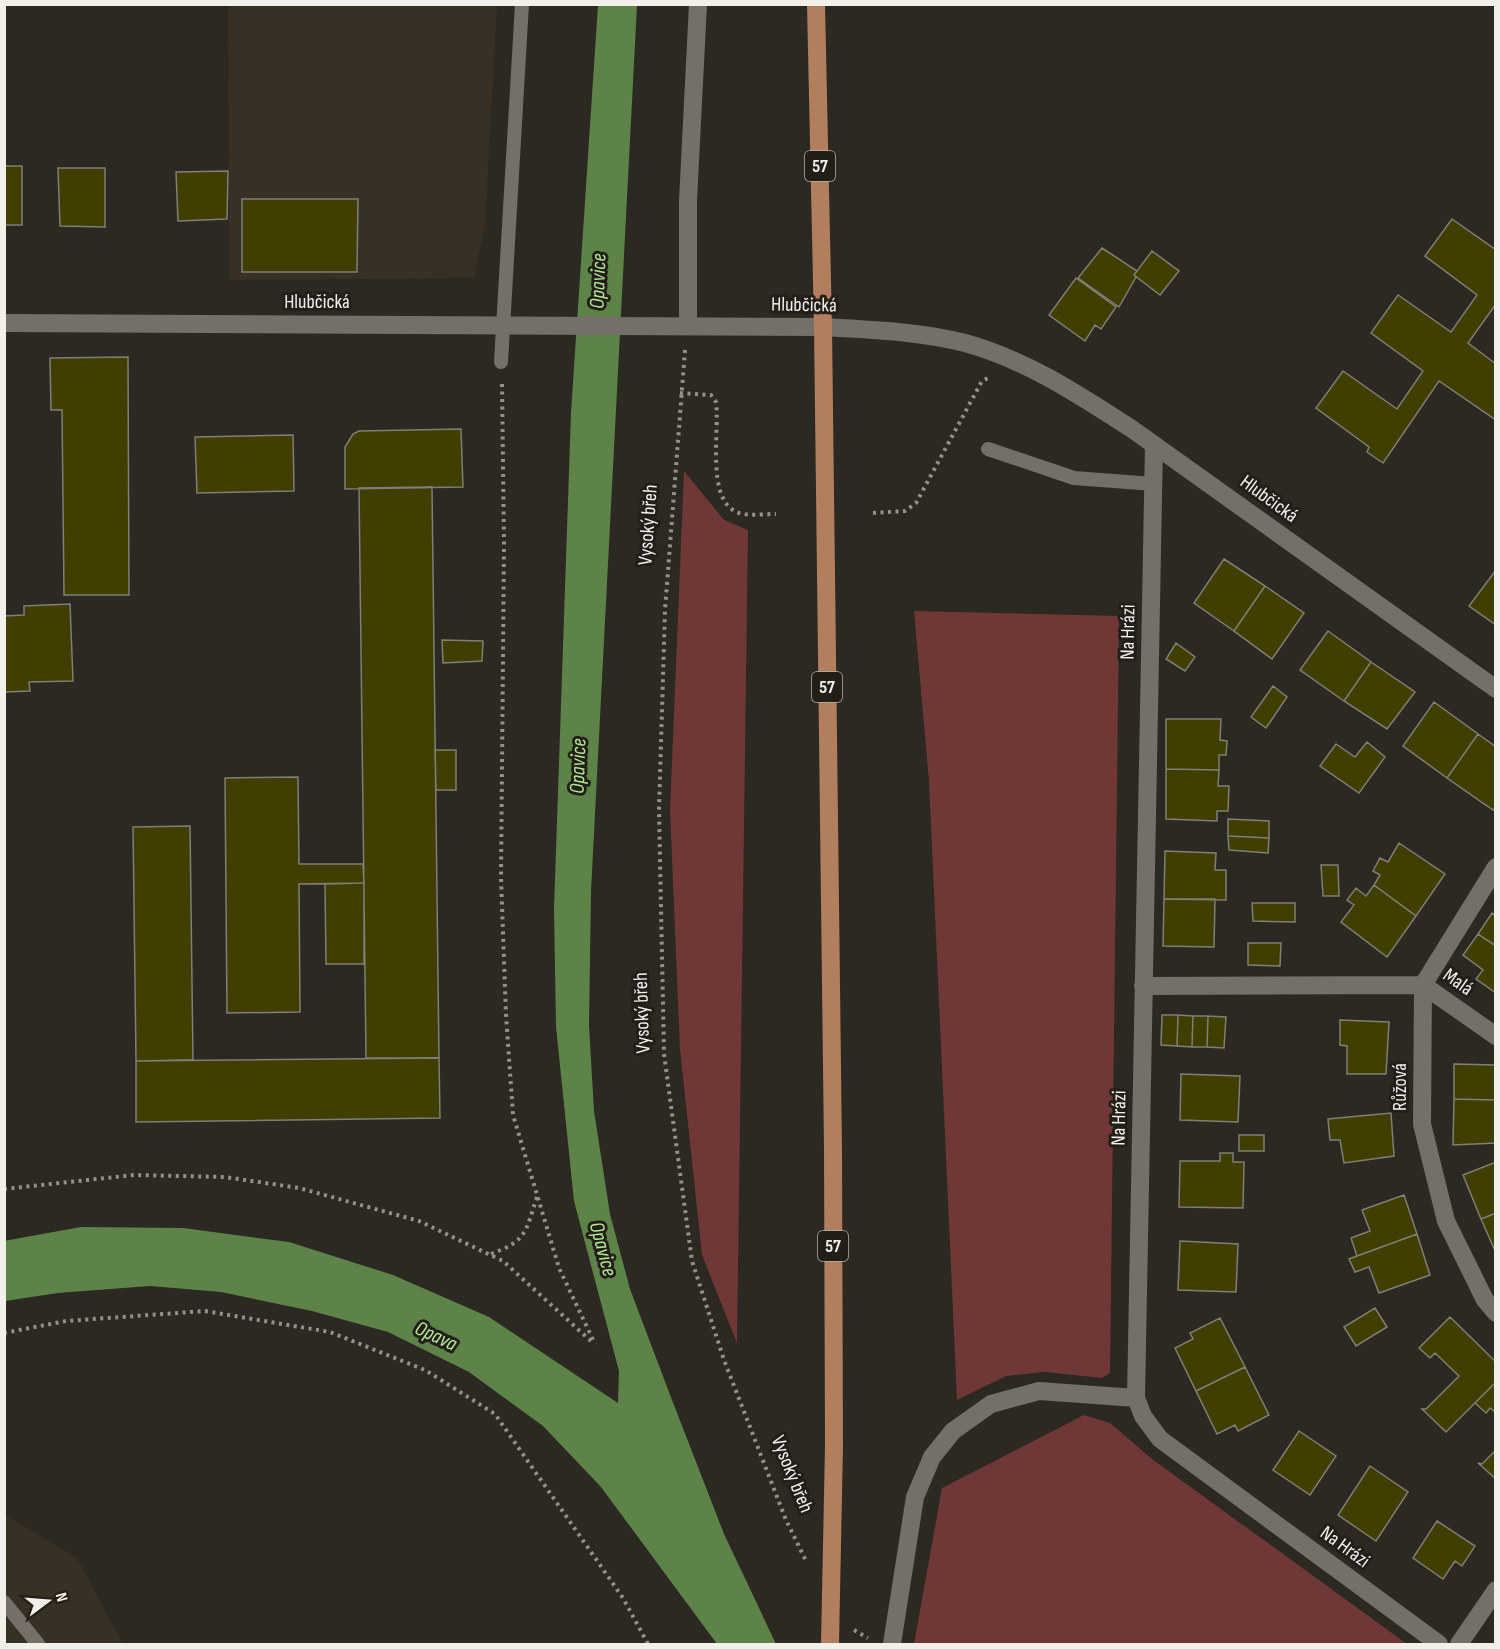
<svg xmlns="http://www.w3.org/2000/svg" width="1500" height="1649" viewBox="0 0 1500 1649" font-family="'Sofia Sans Condensed',sans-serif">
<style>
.built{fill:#383024}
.green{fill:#6f3836}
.water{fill:#5e8349}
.building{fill:#403e01;stroke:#7f7f76;stroke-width:1.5}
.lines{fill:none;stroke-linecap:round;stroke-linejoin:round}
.path{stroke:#94908b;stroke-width:4;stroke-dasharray:3 4.5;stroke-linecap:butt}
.lane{stroke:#746f68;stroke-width:14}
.street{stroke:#746f68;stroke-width:18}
.primary{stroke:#b17e5e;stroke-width:18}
.labels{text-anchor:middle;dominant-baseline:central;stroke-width:6;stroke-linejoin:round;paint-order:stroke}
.shield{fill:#231f18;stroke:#b5b1ac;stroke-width:1.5}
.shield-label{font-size:18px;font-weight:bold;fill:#f3f0ec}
.street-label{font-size:20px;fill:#f3f0ec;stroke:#231f18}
.water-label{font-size:21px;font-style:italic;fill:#b2e995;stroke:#231f18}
</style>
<rect width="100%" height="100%" fill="#2c2822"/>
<path class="built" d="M228,5H497L485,226L474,278L229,280Z
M4,1514L77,1558L123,1644H5Z"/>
<path class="green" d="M684,471L724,520L748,530L737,1343L702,1255L680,1049L670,810Z
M914,611L1119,616L1110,1373L1102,1378L1044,1372L1006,1376L957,1400L929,781Z
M1084,1415L1110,1423L1152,1459L1407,1644H914L942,1488Z"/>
<path class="water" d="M598,5H637L591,891L589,1026L594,1111L610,1214L630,1289L672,1400L724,1534L776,1644H717L601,1487L543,1426L469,1372L388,1332L312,1311L221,1292L150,1286L58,1293L5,1301L4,1241L81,1227L183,1228L289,1242L393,1275L489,1317L618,1403L619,1371L574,1201L556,1027L554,909L571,413Z"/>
<path class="building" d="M4,166H22V225H4Z
M58,168H105V227L60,226Z
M228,171L227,219L178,221L176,172Z
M242,199H358L357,272H242Z
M1452,219L1496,250V304L1468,343L1496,364V420L1439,381L1383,463L1367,452L1369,447L1316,408L1343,371L1397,409L1423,371L1371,333L1398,295L1451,332L1477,295L1425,256Z
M1102,248L1137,271L1134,275L1136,277L1119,307L1078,278Z
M1152,251L1179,271L1160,295L1134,275Z
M1076,278L1116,307L1101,329L1095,325L1085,341L1049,315Z
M128,357L129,595H64L62,410H51L50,358Z
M461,429L463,487L345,489V447L353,434L359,431Z
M293,435L294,491L197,493L195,437Z
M432,487L439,1058H366L359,488Z
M1224,559L1265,586L1234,631L1194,603Z
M1496,570V625L1469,606Z
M1265,586L1304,613L1272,659L1234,631Z
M70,604L73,681L29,682L30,691L4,692V616L24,615V606Z
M1328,631L1371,662L1344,701L1300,670Z
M442,640L483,641L482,661L443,663Z
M1176,643L1195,657L1185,671L1166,659Z
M1371,662L1415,692L1387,729L1344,701Z
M1273,686L1287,697L1266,728L1251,717Z
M1434,702L1478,734L1447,778L1403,746Z
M1166,719H1221L1220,740L1227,741L1226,755H1219V770L1166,769Z
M1478,734L1496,747V807L1493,810L1447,778Z
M1367,742L1385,757L1359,793L1320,766L1336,744L1355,757Z
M435,750H456V790H436Z
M1166,769L1219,770L1218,786H1229L1228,811H1217V821L1166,819Z
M298,777L299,864H363L364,883L299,884L300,1012L227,1013L225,778Z
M1228,819L1269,821V838L1228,836Z
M190,826L193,1060L136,1061L133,827Z
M1228,836L1269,838L1268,853L1229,850Z
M1399,843L1445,874L1416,916L1374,885L1380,875L1373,871L1380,858L1388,862Z
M1165,851L1216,853L1215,870H1226V900L1164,899Z
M1321,865H1338L1339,896H1323Z
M364,883V964H326L325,884Z
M1374,885L1416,916L1387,957L1341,922L1354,905L1347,900L1356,888L1366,896Z
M1164,899H1215L1214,947L1163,946Z
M1252,903H1295V922L1253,921Z
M1492,913L1496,916V946L1478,934Z
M1478,934L1496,946V993L1476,979L1483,970L1463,955Z
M1248,943H1281L1280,966L1248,965Z
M1162,1015H1178L1177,1046L1161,1045Z
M1178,1015L1193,1016L1192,1047L1177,1046Z
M1193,1016H1208L1207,1047H1192Z
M1208,1016L1226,1017L1224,1048L1207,1047Z
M1340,1020L1389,1022L1386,1074H1347V1046L1340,1045Z
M439,1058L440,1118L136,1122V1061Z
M1454,1064L1496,1065V1100L1454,1099Z
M1181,1074L1240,1076L1238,1122L1180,1120Z
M1454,1099L1496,1100V1143L1453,1145Z
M1391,1113L1394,1156L1344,1163L1340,1140H1330L1328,1119Z
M1239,1135H1264V1151H1239Z
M1220,1153H1233V1162H1244L1243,1208L1179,1207L1180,1161H1220Z
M1496,1162V1213L1481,1219L1463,1175Z
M1404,1195L1417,1234L1357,1256L1351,1238L1370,1231L1362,1210Z
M1496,1213V1253L1481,1219Z
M1417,1234L1430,1275L1379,1293L1369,1267L1355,1272L1349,1259Z
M1180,1241L1238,1244L1236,1292L1178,1290Z
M1375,1308L1387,1327L1356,1346L1344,1327Z
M1450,1317L1496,1362V1382L1446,1432L1422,1409H1426L1459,1376L1435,1353L1430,1358L1419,1348Z
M1220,1318L1245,1367L1196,1391L1175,1348L1193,1339L1190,1333Z
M1245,1367L1269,1415L1238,1431L1235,1425L1217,1434L1196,1391Z
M1496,1382V1413L1490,1408L1486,1413L1475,1403Z
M1299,1431L1336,1456L1310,1495L1273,1470Z
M1496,1450V1479L1478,1463L1482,1464Z
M1370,1466L1408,1492L1376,1541L1338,1515Z
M1437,1521L1475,1546L1462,1566L1455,1561L1443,1579L1413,1558Z"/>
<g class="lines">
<path class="path" d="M685,350L665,610L659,810L664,1054L692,1261L724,1360L786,1520L806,1561
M502,384L504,545L501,878L506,1015L513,1115L559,1268L595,1344
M680,393L711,395L716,402C720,431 705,502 739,513C750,516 764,514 776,514
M873,513L905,511L916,503L982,381L988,378
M4,1189L134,1175L225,1177L299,1188L419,1221L503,1261L592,1342
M491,1254C528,1240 525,1232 537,1197
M4,1333L66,1321L205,1311L330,1332L425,1370L495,1414L623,1598L648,1644
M854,1630L868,1638"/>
<path class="lane" d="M501,362L522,4
M988,449L1074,478L1154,484
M4,1602L38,1644"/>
<path class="street" d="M4,323L823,327C870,330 918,331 965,343C1027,360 1079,395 1132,429L1496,689
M688,326V201L698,4
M1154,445L1136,1398L1143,1416L1160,1439L1439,1644
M1496,867L1423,985L1422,1124L1446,1221L1485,1300L1496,1313
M1143,986L1423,985L1496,1036
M892,1644L915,1497L932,1457L953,1431L991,1404L1039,1391L1136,1398
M1459,1644L1496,1590"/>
<path class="primary" d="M816,4L823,327L833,1149L834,1445L830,1644"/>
</g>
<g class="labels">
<g class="shield">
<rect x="805" y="151" width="30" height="30" rx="4.5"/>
<rect x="812" y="672" width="30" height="30" rx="4.5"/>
<rect x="818" y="1231" width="30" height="30" rx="4.5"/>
</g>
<g class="shield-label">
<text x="820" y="166">57</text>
<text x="827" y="687">57</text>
<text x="833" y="1246">57</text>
</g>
<g class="street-label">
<text x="317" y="302">Hlubčická</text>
<text transform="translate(804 305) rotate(1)">Hlubčická</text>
<text transform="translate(1269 499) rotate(36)">Hlubčická</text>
<text transform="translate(648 525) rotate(-86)">Vysoký břeh</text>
<text transform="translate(1128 632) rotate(-89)">Na Hrázi</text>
<text transform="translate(1458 982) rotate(35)">Malá</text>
<text transform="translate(642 1013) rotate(-92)">Vysoký břeh</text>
<text transform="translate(1400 1087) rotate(-90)">Růžová</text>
<text transform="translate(1119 1118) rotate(-89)">Na Hrázi</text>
<text transform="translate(792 1474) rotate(68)">Vysoký břeh</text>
<text transform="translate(1345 1547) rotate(36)">Na Hrázi</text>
</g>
<g class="water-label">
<text transform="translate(598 281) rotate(-88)">Opavice</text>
<text transform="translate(578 766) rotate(-88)">Opavice</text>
<text transform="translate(603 1249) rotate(75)">Opavice</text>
<text transform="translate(436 1336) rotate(25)">Opava</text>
</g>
</g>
<rect width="1500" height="1649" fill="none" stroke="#f3f0ec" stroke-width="12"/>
<g transform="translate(48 1601) rotate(74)" stroke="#231f18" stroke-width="4.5" paint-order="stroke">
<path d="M0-4.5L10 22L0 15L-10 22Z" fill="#f3f0ec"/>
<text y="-9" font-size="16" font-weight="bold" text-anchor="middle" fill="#f3f0ec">N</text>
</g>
</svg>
